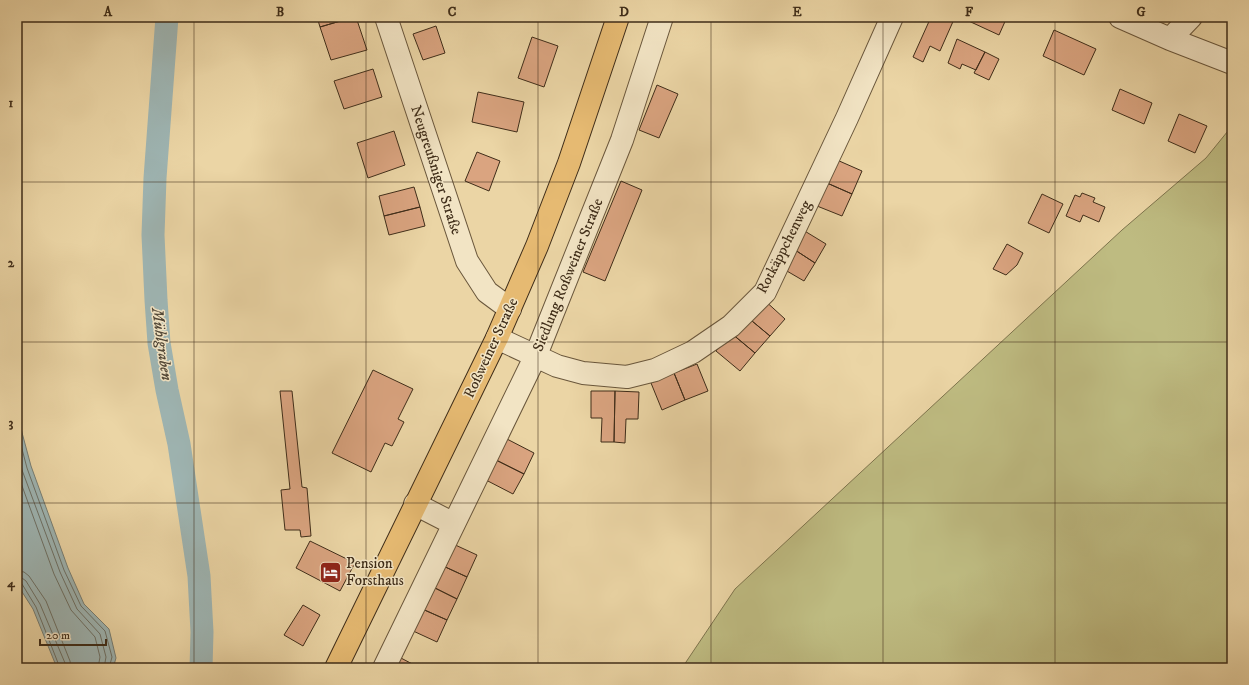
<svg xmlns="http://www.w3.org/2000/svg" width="1249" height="685" viewBox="0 0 1249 685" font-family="'IM FELL DW Pica',serif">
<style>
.green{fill:#bebb81;stroke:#7e744d}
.water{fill:#9eb5b3;stroke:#787f75}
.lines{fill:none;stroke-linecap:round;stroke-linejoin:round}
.shore{stroke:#6e7166;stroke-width:1}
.canal{stroke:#9eb5b3;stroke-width:23}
.building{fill:#daa480;stroke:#3f2d19}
.minor-casing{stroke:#6a573c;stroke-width:24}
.major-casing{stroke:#3f2d19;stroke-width:24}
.minor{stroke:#f2e4c4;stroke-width:22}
.major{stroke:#e6ba72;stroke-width:22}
.grid{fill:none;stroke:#3f2d19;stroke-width:1;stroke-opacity:0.55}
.labels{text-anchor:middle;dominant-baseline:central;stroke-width:3;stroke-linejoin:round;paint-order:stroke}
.street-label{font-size:15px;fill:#3f2d19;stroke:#f2e4c4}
.poi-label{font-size:15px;fill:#3f2d19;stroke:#f2e4c4;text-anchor:start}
.water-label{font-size:16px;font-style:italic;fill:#524838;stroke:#f2e4c4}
.neatline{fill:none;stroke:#3f2d19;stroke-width:1.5}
.grid-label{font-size:13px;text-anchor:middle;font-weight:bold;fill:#3f2d19}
</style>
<rect width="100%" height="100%" fill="#ebd5a5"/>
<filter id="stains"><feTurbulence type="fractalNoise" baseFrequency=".005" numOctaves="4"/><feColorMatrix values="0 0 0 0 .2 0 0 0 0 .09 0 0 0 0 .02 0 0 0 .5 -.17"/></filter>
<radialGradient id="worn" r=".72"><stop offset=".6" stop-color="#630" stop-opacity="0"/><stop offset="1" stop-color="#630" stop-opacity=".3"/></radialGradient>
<path class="green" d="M1232,126V668H682L735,589L1122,230L1206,158Z"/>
<path class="water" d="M17,414L31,466L68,568L84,604L109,629L116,658L113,668H57L33,609L17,584Z"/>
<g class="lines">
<path class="shore" d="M17,430L27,468L64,570L81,606L105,631L112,657L109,668
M17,449L22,470L60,572L77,609L100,634L106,657L104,668
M17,472L54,574L71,610L95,637L100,657L98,668
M17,571L24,572L29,576L46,601L70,661L71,668
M17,577L22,578L26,581L40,604L65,663V668
M17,582L22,584L36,607L60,668"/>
<path class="canal" d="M167,17L155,178L153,235L156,300L159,343L167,390L179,444L199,576L202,632L201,668"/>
</g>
<path class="building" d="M317,17H354L320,27Z
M354,17H356L367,50L331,60L320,27Z
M845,17H855L853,21Z
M931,17H955L940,51L930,46L923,62L913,57Z
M960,17H1007L999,35Z
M1231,17H1232V26L1228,24Z
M436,26L445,53L423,60L413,34Z
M1054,30L1096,49L1084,75L1043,56Z
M532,37L558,46L544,87L518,78Z
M957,39L985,52L976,70L962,64L960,69L948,63Z
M985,52L999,59L989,80L974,73Z
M373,69L382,97L344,109L334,81Z
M657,85L678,94L659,138L639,130Z
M1120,89L1152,103L1144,124L1112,110Z
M478,92L524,102L517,132L472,122Z
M1179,114L1207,126L1195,153L1168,141Z
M394,131L405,165L368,178L357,143Z
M477,152L500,161L489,191L465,181Z
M837,160L862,171L852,194L827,183Z
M621,181L642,190L605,281L583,272Z
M827,183L852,194L842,216L817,206Z
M414,187L420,207L384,216L379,196Z
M1082,193L1095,198L1093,202L1105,207L1099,222L1083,215L1080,222L1066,216L1075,195L1080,197Z
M1042,194L1063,204L1049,233L1028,223Z
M420,207L425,226L389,235L384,216Z
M803,230L826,244L815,263L792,248Z
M1007,244L1023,253L1017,265L1006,275L993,269Z
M792,248L815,263L804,281L780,267Z
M762,298L785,319L770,336L746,316Z
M746,316L770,336L755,353L731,333Z
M731,333L755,353L740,371L716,351Z
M697,364L708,391L685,400L674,373Z
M373,370L413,389L398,419L404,422L392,446L385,443L371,472L332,453Z
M674,373L685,400L662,410L651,383Z
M280,391H292L302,487L307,488L311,536L301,537L300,530H285L281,490L290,489Z
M591,391H615L614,442H601L602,418H591Z
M615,391L639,392L638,419H626L625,443L614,442Z
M505,438L534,453L524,474L494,459Z
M494,459L524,474L513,494L484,479Z
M310,541L355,563L340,591L296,568Z
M451,543L477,555L467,577L441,565Z
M441,565L467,577L457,599L431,586Z
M431,586L457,599L447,620L420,608Z
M303,605L320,615L303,646L284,635Z
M420,608L447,620L437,642L411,630Z
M399,657L420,668H393Z"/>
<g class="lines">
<defs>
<path id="minor" d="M386,17L467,261L487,292L510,309
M1120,17L1170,39L1232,63
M1170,39L1191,17
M497,338L557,366L583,373L627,377L655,370L693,352L731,326L765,292L847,118L892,17
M415,504L454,524
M384,668L536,355L622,140L662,17"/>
<path id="major" d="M336,668L497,338L537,246L569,163L618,17"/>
</defs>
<use href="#minor" class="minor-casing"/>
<use href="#major" class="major-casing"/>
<use href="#minor" class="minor"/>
<use href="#major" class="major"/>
</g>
<path class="grid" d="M194,17V668M366,17V668M538,17V668M711,17V668M883,17V668M1055,17V668M17,182H1232M17,342H1232M17,503H1232"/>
<defs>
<symbol id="hotel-square" viewBox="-11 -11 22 22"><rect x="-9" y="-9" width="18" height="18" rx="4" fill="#8f2418" stroke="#f2e4c4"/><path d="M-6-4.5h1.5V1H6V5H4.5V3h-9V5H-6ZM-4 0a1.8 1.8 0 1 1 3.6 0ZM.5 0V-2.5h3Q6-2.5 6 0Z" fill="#fff"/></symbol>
</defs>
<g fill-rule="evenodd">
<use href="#hotel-square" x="318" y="560" width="25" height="25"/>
</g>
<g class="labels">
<g class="street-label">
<text transform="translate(436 170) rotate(72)">Neugreußniger Straße</text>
<text transform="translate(784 247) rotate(-63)">Rotkäppchenweg</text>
<text transform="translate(568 275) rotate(-68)">Siedlung Roßweiner Straße</text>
<text transform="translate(491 348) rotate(-65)">Roßweiner Straße</text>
</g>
<g class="poi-label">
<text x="346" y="563">Pension<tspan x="346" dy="17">Forsthaus</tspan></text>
</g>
<g class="water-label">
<text transform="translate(162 344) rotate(82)">Mühlgraben</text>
</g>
</g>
<rect width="1249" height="685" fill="none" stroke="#ebd5a5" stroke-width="44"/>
<path d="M40 639v6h66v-6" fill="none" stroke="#3f2d19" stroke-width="2"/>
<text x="46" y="639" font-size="12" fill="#3f2d19" stroke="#f2e4c4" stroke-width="3" paint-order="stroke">20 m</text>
<rect x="22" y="22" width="1205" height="641" class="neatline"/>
<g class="grid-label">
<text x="108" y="16">A</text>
<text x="280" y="16">B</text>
<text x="452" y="16">C</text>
<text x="624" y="16">D</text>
<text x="797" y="16">E</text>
<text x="969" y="16">F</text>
<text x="1141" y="16">G</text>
<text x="11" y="107">1</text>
<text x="11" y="267">2</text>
<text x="11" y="427">3</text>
<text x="11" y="587">4</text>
</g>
<rect width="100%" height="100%" filter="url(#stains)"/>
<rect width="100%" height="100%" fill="url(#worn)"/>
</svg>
